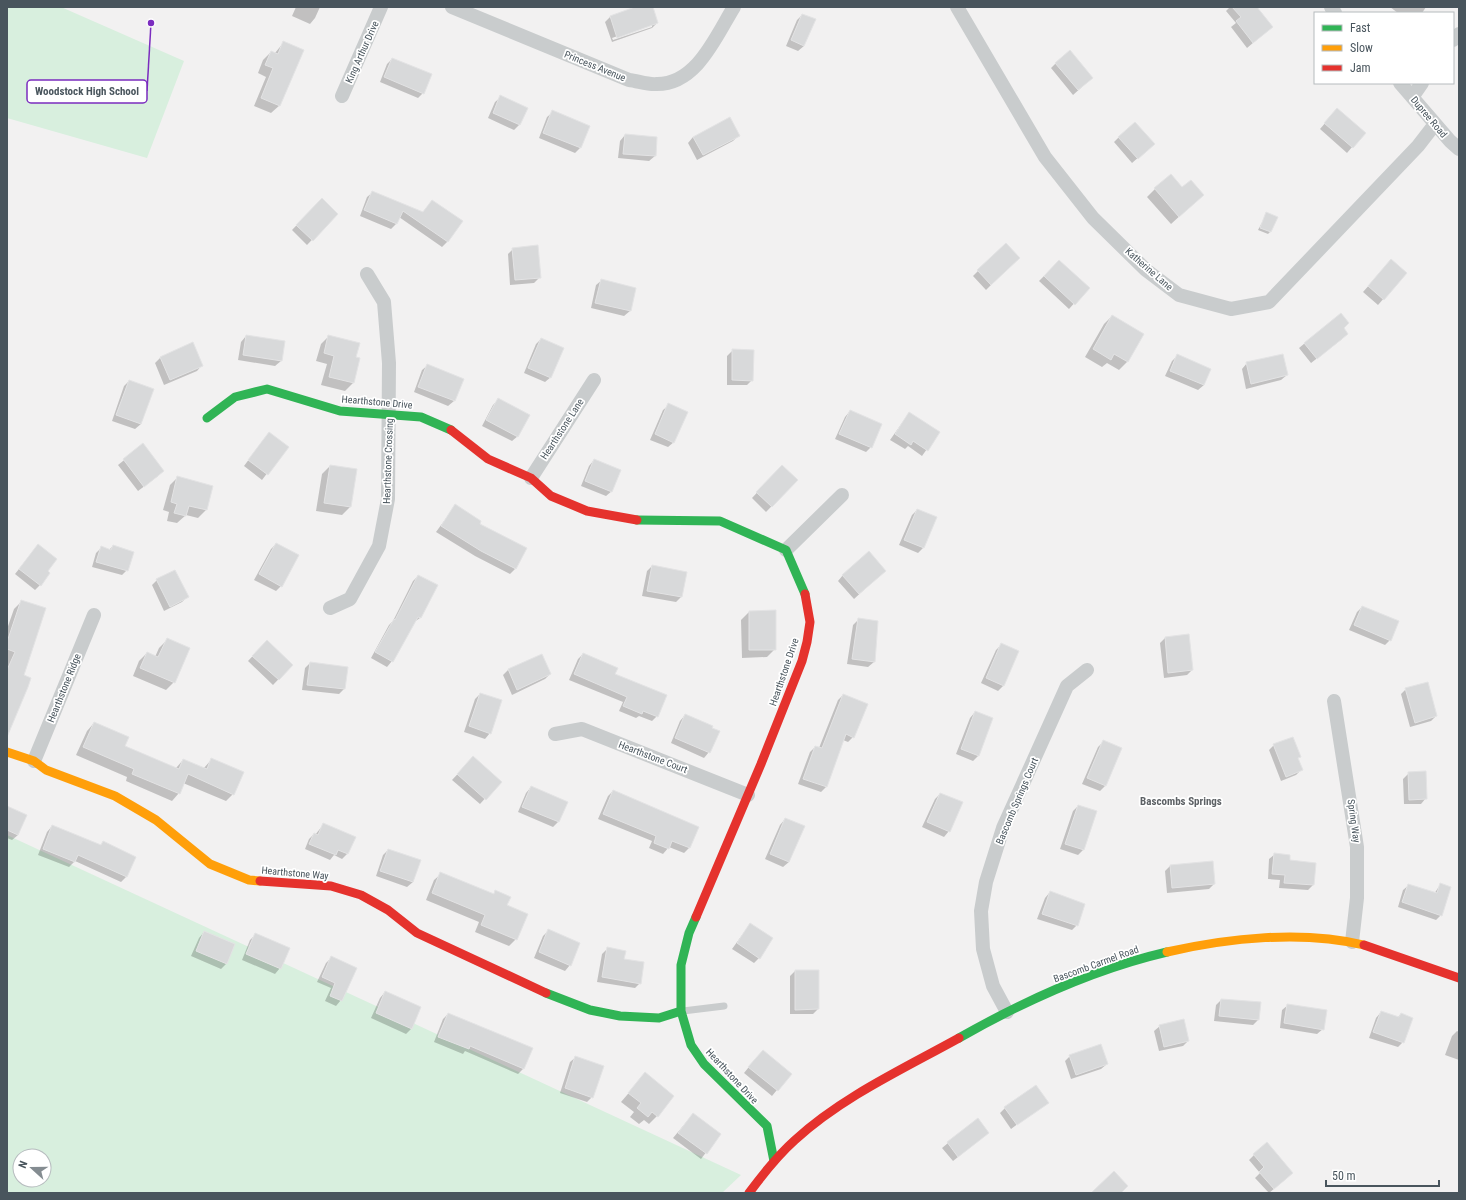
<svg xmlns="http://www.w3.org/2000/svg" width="1466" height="1200" viewBox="0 0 1466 1200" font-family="'Roboto Condensed',sans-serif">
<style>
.green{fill:#d8efde;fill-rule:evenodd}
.shadow{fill:#0003;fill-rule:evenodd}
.building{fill:#d8d9da;stroke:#e3e3e4}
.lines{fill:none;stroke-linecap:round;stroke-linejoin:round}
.lane{stroke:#c9cccd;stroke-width:7}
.street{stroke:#c9cccd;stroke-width:14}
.fast{stroke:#30b455;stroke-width:9}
.slow{stroke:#ff9f0a;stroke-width:9}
.jam{stroke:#e5322d;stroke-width:9}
.labels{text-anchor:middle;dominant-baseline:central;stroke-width:3.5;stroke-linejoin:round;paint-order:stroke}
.street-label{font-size:10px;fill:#49555d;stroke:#fff}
.neighbourhood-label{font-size:11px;font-weight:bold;fill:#5d6165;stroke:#fff}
.leader{fill:none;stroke:#7b2cbf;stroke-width:1.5}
.callout-dot{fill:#7b2cbf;stroke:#fff;stroke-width:1.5}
.callout{fill:#fff;stroke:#7b2cbf;stroke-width:1.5}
.callout-label{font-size:11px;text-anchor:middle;font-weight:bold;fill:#49555d}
</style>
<rect width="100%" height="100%" fill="#f2f1f1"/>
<path class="green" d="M7,7H61L184,61L147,158L7,118Z
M7,835L741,1175L722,1193H7ZM20,1156H44V1180H20Z"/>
<path class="shadow" d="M296,7H320L315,18L310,24L292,16Z
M638,7H652L657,23L652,28L612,42L605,22L610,17ZM652,24V27L613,40L612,38Z
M1230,7H1255L1272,27L1247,48L1231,27L1236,23L1226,11Z
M1390,7H1426L1422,13H1398Z
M802,15L804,46L798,51L786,46L797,20Z
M284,42L280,105L271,113L254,106L266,77L258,73L263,60L271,52L275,53Z
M392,59L423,93L418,98L380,82L387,64Z
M1056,63L1092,78L1073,95L1051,68Z
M501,97L520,124L514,130L488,118L495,102Z
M553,112L580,148L575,153L539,138L547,117Z
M1332,115L1364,133L1347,153L1320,129Z
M625,135L656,138L655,156L649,161L618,158L620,141Z
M738,136L733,141L697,160L688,143L693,137Z
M1119,137L1148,149L1132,163L1114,142Z
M1155,189L1203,195L1171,224L1147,197Z
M373,192L422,213L432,201L448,241L442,247L399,217L396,224L391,229L360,216L367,197Z
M322,199L337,214L307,245L292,230Z
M1267,213L1270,232L1268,234L1258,230Z
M1005,244L1018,258L986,290L973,276Z
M513,249L540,277L534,283L510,285L508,254Z
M1059,261L1088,288L1069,309L1039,281Z
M1386,266L1406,273L1378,305L1363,292Z
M602,280L635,288L630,311L624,316L591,308L596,285Z
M1112,316L1143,334L1127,362L1119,370L1107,363L1102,367L1085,357L1104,324Z
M1343,328L1342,339L1311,363L1299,348L1305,343Z
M246,336L281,361L275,366L238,360L241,342Z
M329,336L353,383L345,391L321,385L327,364L316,361L321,344Z
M541,339L551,377L545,382L524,373L536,344Z
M193,344L202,365L197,371L164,385L155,363L160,358Z
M733,350L752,380L747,385H727V356Z
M1177,356L1210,369L1204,385L1198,390L1165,376L1172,361Z
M1247,363L1287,375L1281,380L1246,389L1242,369Z
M428,365L462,379L454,401L448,406L414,392L422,370Z
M129,381L153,390L141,424L135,429L112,421L124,386Z
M498,400L518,436L512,441L482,426L493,405Z
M669,405L674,442L668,447L650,440L663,410Z
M850,411L871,447L866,452L835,439L845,417Z
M909,413L939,432L922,456L908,446L905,449L890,440Z
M264,439L287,447L262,480L244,466Z
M143,445L158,476L138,491L118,465Z
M594,460L612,491L606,496L581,486L589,466Z
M330,466L350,507L342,515L316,511L322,474Z
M782,466L797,480L766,512L752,498Z
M178,477L206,510L198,518L186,515L177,523L167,521L169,512L163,510L170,485Z
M455,506L479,524L515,569L510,574L475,556L436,532Z
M917,510L935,518L923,548L918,553L899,545L912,515Z
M276,544L281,586L276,591L254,580L271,549Z
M38,545L46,571L40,585L35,590L15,574Z
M113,546L127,570L122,575L92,567L96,553L102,547L109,550Z
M652,566L686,573L681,597L676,602L642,596L647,571Z
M843,575L879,576L854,599L838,581Z
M418,576L420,618L414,622L392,661L387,667L371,658L389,625L393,621L413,581Z
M157,580L187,597L182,602L164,611L152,585Z
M22,601L7,724V629L14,609Z
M1362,607L1390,640L1385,645L1349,630L1357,612Z
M749,612L775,649L767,657L742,658L741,620Z
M859,619L874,643H876L874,662L868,667L847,664L853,625Z
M1165,638L1192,670L1187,675L1164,678L1160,643Z
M167,640L174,682L166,690L133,676L139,661L147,653L155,657L159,648Z
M267,641L292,665L273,685L248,661Z
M1001,645L1004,685L998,691L981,683L996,650Z
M583,654L614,674L657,716L652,721L639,716L636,718L619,711L623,702L569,680L578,659Z
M541,655L550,674L545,679L512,695L503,675L508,670Z
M310,663L347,668L344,689L339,694L302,690L305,668Z
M1406,689L1436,716L1431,721L1410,727L1401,694Z
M480,694L490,733L485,739L464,732L475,699Z
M843,695L853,737L848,742L843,740L826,787L821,792L798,784L810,752L815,747L819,748L838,700Z
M975,712L979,755L973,761L956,754L970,718Z
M685,715L709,752L704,758L671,743L680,721Z
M94,723L124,746L176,768L183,760L203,769L212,759L233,794L226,801L183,783L179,793L172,801L126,781L127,777L76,755L87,731Z
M1103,742L1120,749L1105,786L1100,791L1082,784L1098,747Z
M1274,745L1297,758L1302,769L1296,775L1281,781L1269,750Z
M468,763L500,782L480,804L452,780Z
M1409,773L1426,798L1421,804H1404L1403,779Z
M531,787L567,802L558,822L553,827L518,812L526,793Z
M613,791L698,827L689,848L684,853L669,847L663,854L649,848L652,841L598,819L608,796Z
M940,794L949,831L944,837L922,827L935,799Z
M1078,806L1095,812L1083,850L1078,855L1060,849L1073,811Z
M7,808L26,816L18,835L12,840L7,838Z
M785,819L803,827L789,862L783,867L765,859L780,825Z
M323,825L348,853L342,859L334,855L330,860L305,849L309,839L314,834L315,835Z
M52,826L100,846L103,843L126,877L121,882L75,861L69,867L38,855L47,832Z
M388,850L420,861L413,882L407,887L376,876L383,855Z
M1275,854L1289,861L1315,864L1313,885L1308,890L1279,888L1280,880L1268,879L1269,859Z
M1170,866L1214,884L1209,889L1167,893L1165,871Z
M441,874L492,895L496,892L506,906L516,939L509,946L475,932L479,922L426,900L434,880Z
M1409,885L1434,894L1440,885L1441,915L1436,920L1398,907L1403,890Z
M1050,892L1077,925L1072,930L1037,919L1045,898Z
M750,924L759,958L754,963L732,949Z
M549,930L570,965L565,971L534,958L543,936Z
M204,932L226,964L221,969L191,956L199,938Z
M255,935L280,968L275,974L242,960L250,940Z
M607,949L623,960L640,983L635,988L597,982L602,954Z
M331,958L341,1000L336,1006L325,1001L331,988L317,982L326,963Z
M795,971H818V1009L813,1014H790V976Z
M385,992L420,1007L411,1029L406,1034L371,1018L380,998Z
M1221,1000L1258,1020L1253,1025L1214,1021L1216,1005Z
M1288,1005L1323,1029L1317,1034L1280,1028L1282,1010Z
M1381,1012L1397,1018L1401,1014L1403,1042L1398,1047L1369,1038L1376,1018Z
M448,1014L531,1049L523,1069L518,1074L465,1051L463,1054L434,1042L443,1019Z
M1160,1026L1188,1041L1183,1046L1159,1051L1154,1031Z
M1457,1031L1459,1032V1060L1445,1055L1452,1036Z
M1070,1056L1107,1064L1101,1069L1071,1079L1065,1061Z
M576,1057L592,1097L587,1102L560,1093L570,1062Z
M757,1057L790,1074L772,1096L744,1073Z
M645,1074L657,1116L649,1124L644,1120L639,1124L630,1117L634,1112L621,1102Z
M1047,1102L1011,1129L1000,1113L1005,1108Z
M693,1114L720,1134L701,1159L673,1138Z
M988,1133L953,1161L942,1148L948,1143Z
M1254,1155L1287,1178L1269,1193L1255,1178L1260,1173L1249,1160Z"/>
<path class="building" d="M635,7H653L658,23L617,38L610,16Z
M1232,7H1257L1273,27L1253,43L1236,21L1241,17Z
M802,14L816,19L804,46L791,40Z
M283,41L304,50L280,106L261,98L273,68L265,65L271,51L278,54Z
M1070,50L1093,78L1078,90L1055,63Z
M392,58L432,74L424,94L384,77Z
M500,95L528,108L520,125L493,113Z
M1337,108L1366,133L1353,148L1324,123Z
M552,110L590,126L581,148L543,133Z
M730,117L740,136L703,155L693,137Z
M1135,122L1155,144L1138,159L1118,137Z
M625,134L657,137L656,156L623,154Z
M1171,174L1182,187L1191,180L1204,195L1179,217L1154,188Z
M372,191L423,212L432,200L463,221L448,242L403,211L397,224L364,210Z
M322,198L338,214L313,241L296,225Z
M1266,212L1278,217L1271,232L1260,228Z
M1006,243L1020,258L991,285L977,270Z
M538,245L541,278L515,280L512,248Z
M1391,259L1407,273L1384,300L1368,286Z
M1059,260L1090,288L1075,305L1044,276Z
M601,279L636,288L631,311L595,303Z
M1341,313L1349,323L1344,328L1348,334L1317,359L1304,343Z
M1112,315L1144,334L1128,362L1114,354L1111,360L1093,349Z
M246,335L285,341L282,361L243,355Z
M328,335L360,343L356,357L360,358L354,383L329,377L334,356L324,353Z
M541,338L564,348L551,378L528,368Z
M193,342L203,366L170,380L160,357Z
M732,349L754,350L753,381L732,380Z
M1177,354L1211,369L1204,385L1170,371Z
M1283,354L1288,375L1251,384L1246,362Z
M427,364L464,379L455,401L418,387Z
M129,380L154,389L141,424L116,415Z
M498,398L530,415L518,437L486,420Z
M668,403L688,412L674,443L655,434Z
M850,410L882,424L872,448L839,434Z
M909,412L940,432L928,451L913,441L911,445L895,434Z
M269,432L289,447L268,475L248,460Z
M143,443L164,471L144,487L123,459Z
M594,459L621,470L612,492L585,481Z
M330,465L357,469L351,507L324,503Z
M782,465L798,480L772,507L756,492Z
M177,476L213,486L207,510L189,506L186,516L174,513L177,504L171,502Z
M455,504L481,521L480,524L527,548L516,569L481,551L441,526Z
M917,509L937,517L924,548L904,540Z
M276,543L299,555L282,587L259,574Z
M38,544L57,559L48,571L50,573L41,586L19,569Z
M113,545L134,552L128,571L96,562L101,546L111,550Z
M869,551L886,571L859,594L842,575Z
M652,565L687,572L682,597L647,591Z
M175,570L189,597L170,607L156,579Z
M418,575L438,585L421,618L418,617L393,662L375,652L394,619L395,620Z
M21,600L46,608L24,675L31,678L28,687L7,737V670L15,652L7,649V642Z
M1362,606L1399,621L1391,641L1354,625Z
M776,610V650H749V611Z
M858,618L878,621L875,662L852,659Z
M1189,634L1193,670L1168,673L1165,637Z
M167,638L190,648L175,683L140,668L147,652L158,657Z
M267,640L293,665L279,680L252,656Z
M1001,643L1019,651L1004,686L986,678Z
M583,653L618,668L615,674L667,695L658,717L643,711L642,714L623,706L627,697L574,674Z
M542,654L551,674L517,690L508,669Z
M310,662L348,667L345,689L307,685Z
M1428,682L1437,716L1415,723L1405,688Z
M480,693L502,700L491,734L469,726Z
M843,694L868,704L854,738L846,734L827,787L803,779L815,746L822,748Z
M975,711L993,718L979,756L961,749Z
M685,714L713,726L712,728L720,731L710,753L675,738Z
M94,722L129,737L125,746L179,769L183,759L207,769L211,758L244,772L234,795L188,774L180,794L132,774L134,769L83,747Z
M1293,737L1301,757L1298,758L1303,770L1286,777L1273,744Z
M1103,740L1122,748L1106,786L1087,778Z
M473,756L502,782L486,800L457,774Z
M1426,771L1427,799L1409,800L1408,772Z
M531,786L568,802L559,822L522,807Z
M613,790L699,827L690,848L672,841L669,849L654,843L656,836L603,814Z
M940,793L963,802L950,832L927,822Z
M1078,805L1097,811L1084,850L1065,844Z
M7,806L27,815L18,835L7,830Z
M785,818L805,826L789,862L770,854Z
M323,823L356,837L348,854L338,850L336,855L309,844L314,833L318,835Z
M52,825L101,845L103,841L136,857L127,877L78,855L75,862L43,849Z
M388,849L421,860L413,882L380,871Z
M1274,853L1290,855V860L1316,863L1314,885L1284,883L1285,875L1272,874Z
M1213,861L1215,884L1172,888L1170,865Z
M440,872L494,894L495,890L511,897L507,905L528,914L517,940L481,925L485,915L432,893Z
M1440,883L1451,887L1442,916L1402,902L1408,884L1437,893Z
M1050,891L1085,904L1078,926L1042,914Z
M750,923L773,938L760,959L737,943Z
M548,929L580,943L571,966L539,952Z
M204,931L235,944L227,964L196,951Z
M255,933L290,948L281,969L246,954Z
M607,947L626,951L624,959L644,962L641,984L602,977Z
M331,956L357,968L342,1001L330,996L335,983L322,977Z
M795,970H819V1009L795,1010Z
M385,991L421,1007L412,1029L376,1013Z
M1221,999L1261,1002L1259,1020L1219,1016Z
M1287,1004L1327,1010L1324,1030L1284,1023Z
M1381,1011L1399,1017L1401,1013L1413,1018L1404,1043L1373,1032Z
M448,1013L533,1048L524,1069L470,1046L469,1049L438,1037Z
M1184,1019L1189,1041L1164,1047L1159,1025Z
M1101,1044L1108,1064L1076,1075L1069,1055Z
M763,1050L792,1074L778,1091L748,1067Z
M575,1056L604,1066L593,1098L565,1088Z
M645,1072L674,1096L658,1117L652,1112L648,1117L637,1108L641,1103L628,1093Z
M1036,1085L1049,1103L1017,1125L1004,1107Z
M693,1113L721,1134L707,1154L678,1133Z
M978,1118L989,1133L958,1157L947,1142Z
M1267,1142L1293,1173L1274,1189L1259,1172L1264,1167L1253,1154Z
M1114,1171L1128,1186L1121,1193H1091Z"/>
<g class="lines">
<path class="lane" d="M683,1011L724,1006"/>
<path class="street" d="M452,7L629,80C638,81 648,85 657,84C697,84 716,36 734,7
M957,7L1045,157L1093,218L1146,270L1179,295L1231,309L1269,302L1418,146L1435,124
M1331,7L1335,13
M1453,40L1459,34
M1400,83L1450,141L1459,149
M342,96L381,7
M1413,96L1422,83
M531,478L594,380
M786,550L842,495
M330,608L350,599L379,546L388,499L389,363L384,302L367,274
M1334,701L1357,847V898L1352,942
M555,734L582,729L748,795
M34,761L94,615
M1007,1012L993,986L983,949L981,911L986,882L1003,828L1067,686L1087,670"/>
<path class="fast" d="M207,418L235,397L267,389L340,411L421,417L451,430
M637,520L720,521L786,550L805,594
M696,917L689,933L681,965V1011L691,1045L704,1064L767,1126L774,1161
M546,993L590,1010L620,1016L659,1018L681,1011
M959,1038C1024,1001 1094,969 1167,952"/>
<path class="slow" d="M7,752L34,761L46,770L115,796L156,820L210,864L249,880L260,881
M1167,952C1228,938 1302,930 1364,945"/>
<path class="jam" d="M451,430L488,459L531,478L551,496L587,511L637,520
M260,881L331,886L361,895L388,910L417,933L546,993
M696,917L761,764L802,661L807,642L810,622L805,594
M1364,945L1459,978
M749,1193C763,1174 777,1156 795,1140C842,1097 903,1069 959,1038"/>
</g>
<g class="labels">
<g class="street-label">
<text transform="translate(362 52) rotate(-66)">King Arthur Drive</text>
<text transform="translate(595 66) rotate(22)">Princess Avenue</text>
<text transform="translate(1429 117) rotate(50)">Dupree Road</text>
<text transform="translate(1149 269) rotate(41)">Katherine Lane</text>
<text transform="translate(377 402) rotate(5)">Hearthstone Drive</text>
<text transform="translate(562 429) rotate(-57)">Hearthstone Lane</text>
<text transform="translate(388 461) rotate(-88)">Hearthstone Crossing</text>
<text transform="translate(784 672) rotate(-71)">Hearthstone Drive</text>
<text transform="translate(64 688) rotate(-68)">Hearthstone Ridge</text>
<text transform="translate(653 757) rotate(21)">Hearthstone Court</text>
<text transform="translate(1017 801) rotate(-67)">Bascomb Springs Court</text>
<text transform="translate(1354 821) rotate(82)">Spring Way</text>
<text transform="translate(295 873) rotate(5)">Hearthstone Way</text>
<text transform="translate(1096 964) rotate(-20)">Bascomb Carmel Road</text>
<text transform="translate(732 1076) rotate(47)">Hearthstone Drive</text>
</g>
<g class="neighbourhood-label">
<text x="1181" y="801">Bascombs Springs</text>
</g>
</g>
<path class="leader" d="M151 23L147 91"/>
<circle class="callout-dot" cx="151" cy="23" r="4"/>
<rect class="callout" x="27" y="80" width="120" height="23" rx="4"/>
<g class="callout-label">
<text x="87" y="95">Woodstock High School</text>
</g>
<rect width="1466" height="1200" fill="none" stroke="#49555d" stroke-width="16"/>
<rect x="1314" y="12" width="140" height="72" fill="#ffffff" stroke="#b6bbbe"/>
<rect x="1322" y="25" width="20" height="6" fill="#30b455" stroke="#b6bbbe"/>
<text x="1350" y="32" font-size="12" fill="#49555d">Fast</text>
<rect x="1322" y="45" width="20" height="6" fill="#ff9f0a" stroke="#b6bbbe"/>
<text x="1350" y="52" font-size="12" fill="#49555d">Slow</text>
<rect x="1322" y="65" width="20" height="6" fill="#e5322d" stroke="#b6bbbe"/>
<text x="1350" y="72" font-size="12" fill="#49555d">Jam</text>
<g transform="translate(32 1168) rotate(291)"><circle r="19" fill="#ffffff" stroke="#b6bbbe"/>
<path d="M0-3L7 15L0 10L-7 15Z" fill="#848c91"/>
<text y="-6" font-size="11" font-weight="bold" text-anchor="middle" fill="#49555d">N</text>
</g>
<path d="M1326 1180v6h113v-6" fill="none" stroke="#49555d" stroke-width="2"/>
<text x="1332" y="1180" font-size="12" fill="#49555d" stroke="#ffffff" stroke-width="3" paint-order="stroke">50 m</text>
</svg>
